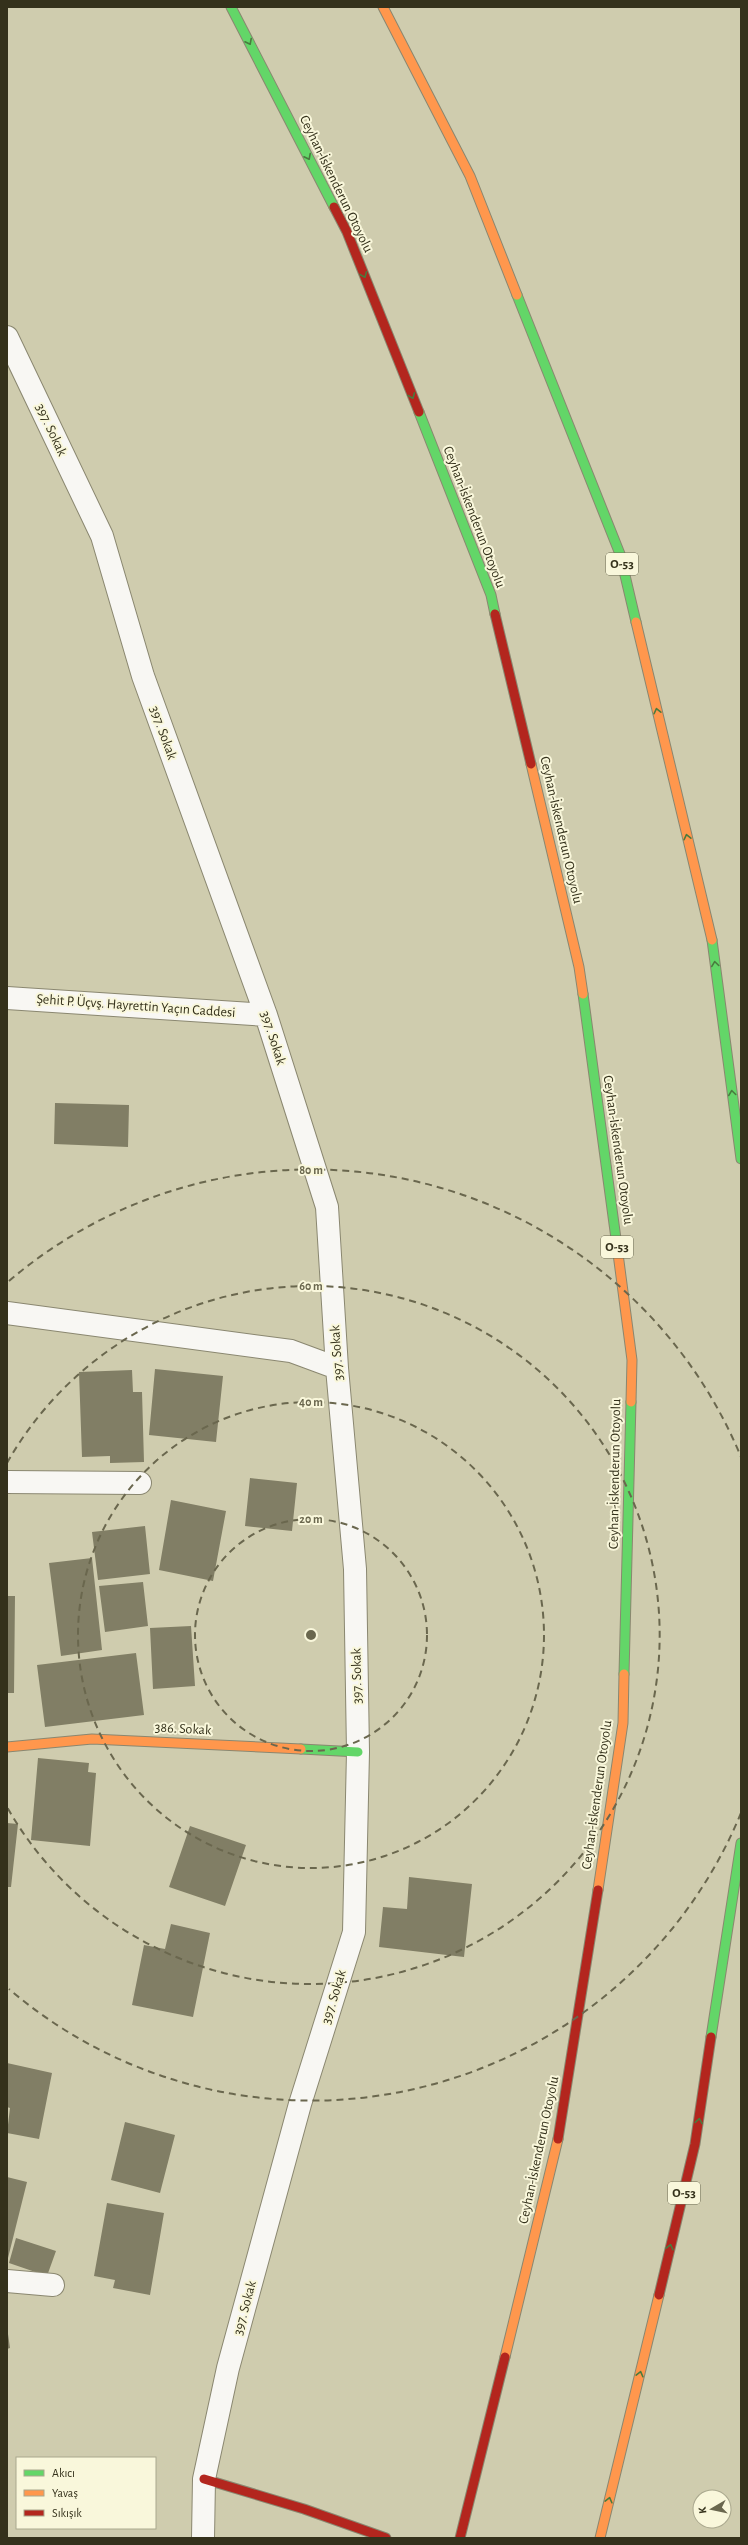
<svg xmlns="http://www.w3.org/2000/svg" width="748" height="2545" viewBox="0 0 748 2545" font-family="'Alegreya Sans',sans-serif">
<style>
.building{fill:#817e65}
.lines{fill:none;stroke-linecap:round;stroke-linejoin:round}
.street-casing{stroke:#8a8770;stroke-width:24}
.fast-casing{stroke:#8a8770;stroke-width:11}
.slow-casing{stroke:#8a8770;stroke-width:11}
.jam-casing{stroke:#8a8770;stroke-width:11}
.street{stroke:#f8f7f3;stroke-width:22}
.fast{stroke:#63d668;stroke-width:9}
.slow{stroke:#ff974d;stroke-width:9}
.jam{stroke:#b3261e;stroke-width:9}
.oneway{stroke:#497b3e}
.ring{fill:none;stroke:#6a674e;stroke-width:2;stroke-dasharray:7 5}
.labels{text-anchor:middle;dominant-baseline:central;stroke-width:4;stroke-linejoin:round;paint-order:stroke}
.shield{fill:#f9f7db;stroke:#6f6c55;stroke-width:1}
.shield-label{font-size:13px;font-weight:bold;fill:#34311b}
.street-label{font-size:14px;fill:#34311b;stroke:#f9f7db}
.centre{fill:#6a674e;stroke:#f9f7db;stroke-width:2}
.ring-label{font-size:12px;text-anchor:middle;font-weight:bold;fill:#6a674e;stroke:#f9f7db;stroke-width:4;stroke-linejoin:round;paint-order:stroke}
</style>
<rect width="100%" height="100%" fill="#cfccae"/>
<path class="building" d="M55,1103L129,1105L128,1147L54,1144Z
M155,1369L223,1376L216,1442L149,1435Z
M132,1370L133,1392H142L144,1462L110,1463V1456L82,1457L79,1372Z
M250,1478L297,1483L292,1531L245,1526Z
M171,1500L226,1511L213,1581L159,1570Z
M145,1526L150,1574L98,1580L92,1532Z
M92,1558L102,1650L61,1656L49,1563Z
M143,1582L148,1626L105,1632L99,1586Z
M7,1596H15L14,1693H7Z
M191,1626L195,1686L153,1689L150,1628Z
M136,1653L144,1715L45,1727L37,1665Z
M38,1758L89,1763L88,1772L96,1773L90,1846L31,1840Z
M7,1823L18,1824L11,1887H7Z
M190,1826L246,1845L225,1906L169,1887Z
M409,1877L472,1884L464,1957L379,1947L383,1907L407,1909Z
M171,1924L210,1933L193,2017L132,2005L144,1945L165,1949Z
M7,2063L52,2073L39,2139L7,2133L10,2108L7,2107Z
M125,2122L175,2135L160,2193L111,2180Z
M7,2177L27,2182L8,2258H7Z
M107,2203L164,2213L150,2295L113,2288L115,2280L94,2276Z
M16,2238L56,2251L47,2276L9,2263Z
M7,2327L10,2348L7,2349Z"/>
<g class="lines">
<defs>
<path id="street" d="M7,337L102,536L143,676L266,1015L327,1207L337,1368L355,1569L358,1752L354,1932L300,2104L228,2368L204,2479L203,2538
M7,998L266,1015
M7,1313L291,1351L337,1368
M7,1482L140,1483
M7,2281L53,2285"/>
<path id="fast" d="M231,7L334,207
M517,295L620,554L636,622
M419,412L491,595L495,614
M712,940L741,1159
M583,994L617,1246
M624,1674L631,1402
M301,1749L358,1752
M711,2037L741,1843"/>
<path id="slow" d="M383,7L470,176L517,295
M636,622L712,940
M531,764L579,967L583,994
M617,1246L632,1360L631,1402
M7,1747L92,1739L301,1749
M598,1890L623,1723L624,1674
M505,2357L558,2139
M600,2538L659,2295"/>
<path id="jam" d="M334,207L347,232L419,412
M495,614L531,764
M558,2139L598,1890
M659,2295L695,2144L711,2037
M204,2479L304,2509L386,2538
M460,2538L505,2357"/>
</defs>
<use href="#street" class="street-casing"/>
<use href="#fast" class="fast-casing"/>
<use href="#slow" class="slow-casing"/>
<use href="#jam" class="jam-casing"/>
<use href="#street" class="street"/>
<use href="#fast" class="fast"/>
<use href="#slow" class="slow"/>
<use href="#jam" class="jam"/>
</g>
<defs><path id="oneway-chevron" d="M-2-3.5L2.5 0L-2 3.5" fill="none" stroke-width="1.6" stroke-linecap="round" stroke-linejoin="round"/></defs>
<g class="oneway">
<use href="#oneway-chevron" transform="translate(249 42) rotate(63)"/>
<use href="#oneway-chevron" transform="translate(308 157) rotate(63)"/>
<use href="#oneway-chevron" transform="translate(364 275) rotate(68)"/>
<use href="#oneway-chevron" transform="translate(412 396) rotate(68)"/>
<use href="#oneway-chevron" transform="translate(657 711) rotate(-103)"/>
<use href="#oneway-chevron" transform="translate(687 837) rotate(-103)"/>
<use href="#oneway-chevron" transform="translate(715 964) rotate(-98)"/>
<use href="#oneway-chevron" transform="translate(732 1093) rotate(-98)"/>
<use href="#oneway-chevron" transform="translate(699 2121) rotate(-81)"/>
<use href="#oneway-chevron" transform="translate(670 2247) rotate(-76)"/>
<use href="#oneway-chevron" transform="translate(640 2374) rotate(-76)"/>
<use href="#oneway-chevron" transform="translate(609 2500) rotate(-76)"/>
</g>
<g class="ring">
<circle cx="311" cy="1635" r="116"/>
<circle cx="311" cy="1635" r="233"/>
<path d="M7 1463A349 349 0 1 1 7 1807"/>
<path d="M741 1813A465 465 0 0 1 9 1989M9 1281A465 465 0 0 1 741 1457"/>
</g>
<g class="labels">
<g class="shield">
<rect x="606" y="553" width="32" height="22" rx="3"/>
<rect x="601" y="1236" width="32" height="22" rx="3"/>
<rect x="668" y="2182" width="32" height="22" rx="3"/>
</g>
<g class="shield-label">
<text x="622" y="564">O-53</text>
<text x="617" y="1247">O-53</text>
<text x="684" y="2193">O-53</text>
</g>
<g class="street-label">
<text transform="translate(336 184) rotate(64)">Ceyhan-İskenderun Otoyolu</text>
<text transform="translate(51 430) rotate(65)">397. Sokak</text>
<text transform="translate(474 517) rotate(69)">Ceyhan-İskenderun Otoyolu</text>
<text transform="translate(163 733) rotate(70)">397. Sokak</text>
<text transform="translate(561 830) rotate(77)">Ceyhan-İskenderun Otoyolu</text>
<text transform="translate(136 1006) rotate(4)">Şehit P. Üçvş. Hayrettin Yaçın Caddesi</text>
<text transform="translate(273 1038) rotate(72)">397. Sokak</text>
<text transform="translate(618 1150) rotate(82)">Ceyhan-İskenderun Otoyolu</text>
<text transform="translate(337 1353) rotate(-94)">397. Sokak</text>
<text transform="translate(615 1474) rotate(-89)">Ceyhan-İskenderun Otoyolu</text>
<text transform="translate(357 1676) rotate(-91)">397. Sokak</text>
<text transform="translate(183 1729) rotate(3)">386. Sokak</text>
<text transform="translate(597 1795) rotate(-82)">Ceyhan-İskenderun Otoyolu</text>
<text transform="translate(334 1997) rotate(-73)">397. Sokak</text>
<text transform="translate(539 2150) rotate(-78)">Ceyhan-İskenderun Otoyolu</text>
<text transform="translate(245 2308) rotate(-75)">397. Sokak</text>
</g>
</g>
<circle cx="311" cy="1635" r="6" class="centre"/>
<g class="ring-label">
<text x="311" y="1174">80 m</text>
<text x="311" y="1290">60 m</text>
<text x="311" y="1406">40 m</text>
<text x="311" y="1523">20 m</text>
</g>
<rect width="748" height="2545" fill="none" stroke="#34311b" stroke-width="16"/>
<rect x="16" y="2457" width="140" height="72" fill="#f9f7db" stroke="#aaa88e"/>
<rect x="24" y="2470" width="20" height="6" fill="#63d668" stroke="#aaa88e"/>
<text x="52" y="2477" font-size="12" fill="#34311b">Akıcı</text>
<rect x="24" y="2490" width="20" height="6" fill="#ff974d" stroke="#aaa88e"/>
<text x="52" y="2497" font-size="12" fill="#34311b">Yavaş</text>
<rect x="24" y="2510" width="20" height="6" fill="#b3261e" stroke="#aaa88e"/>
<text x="52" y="2517" font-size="12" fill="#34311b">Sıkışık</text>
<g transform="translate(712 2509) rotate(261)"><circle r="19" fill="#f9f7db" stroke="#aaa88e"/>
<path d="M0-3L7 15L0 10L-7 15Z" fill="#6a674e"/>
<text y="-6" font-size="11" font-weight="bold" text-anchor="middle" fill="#34311b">K</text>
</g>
</svg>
